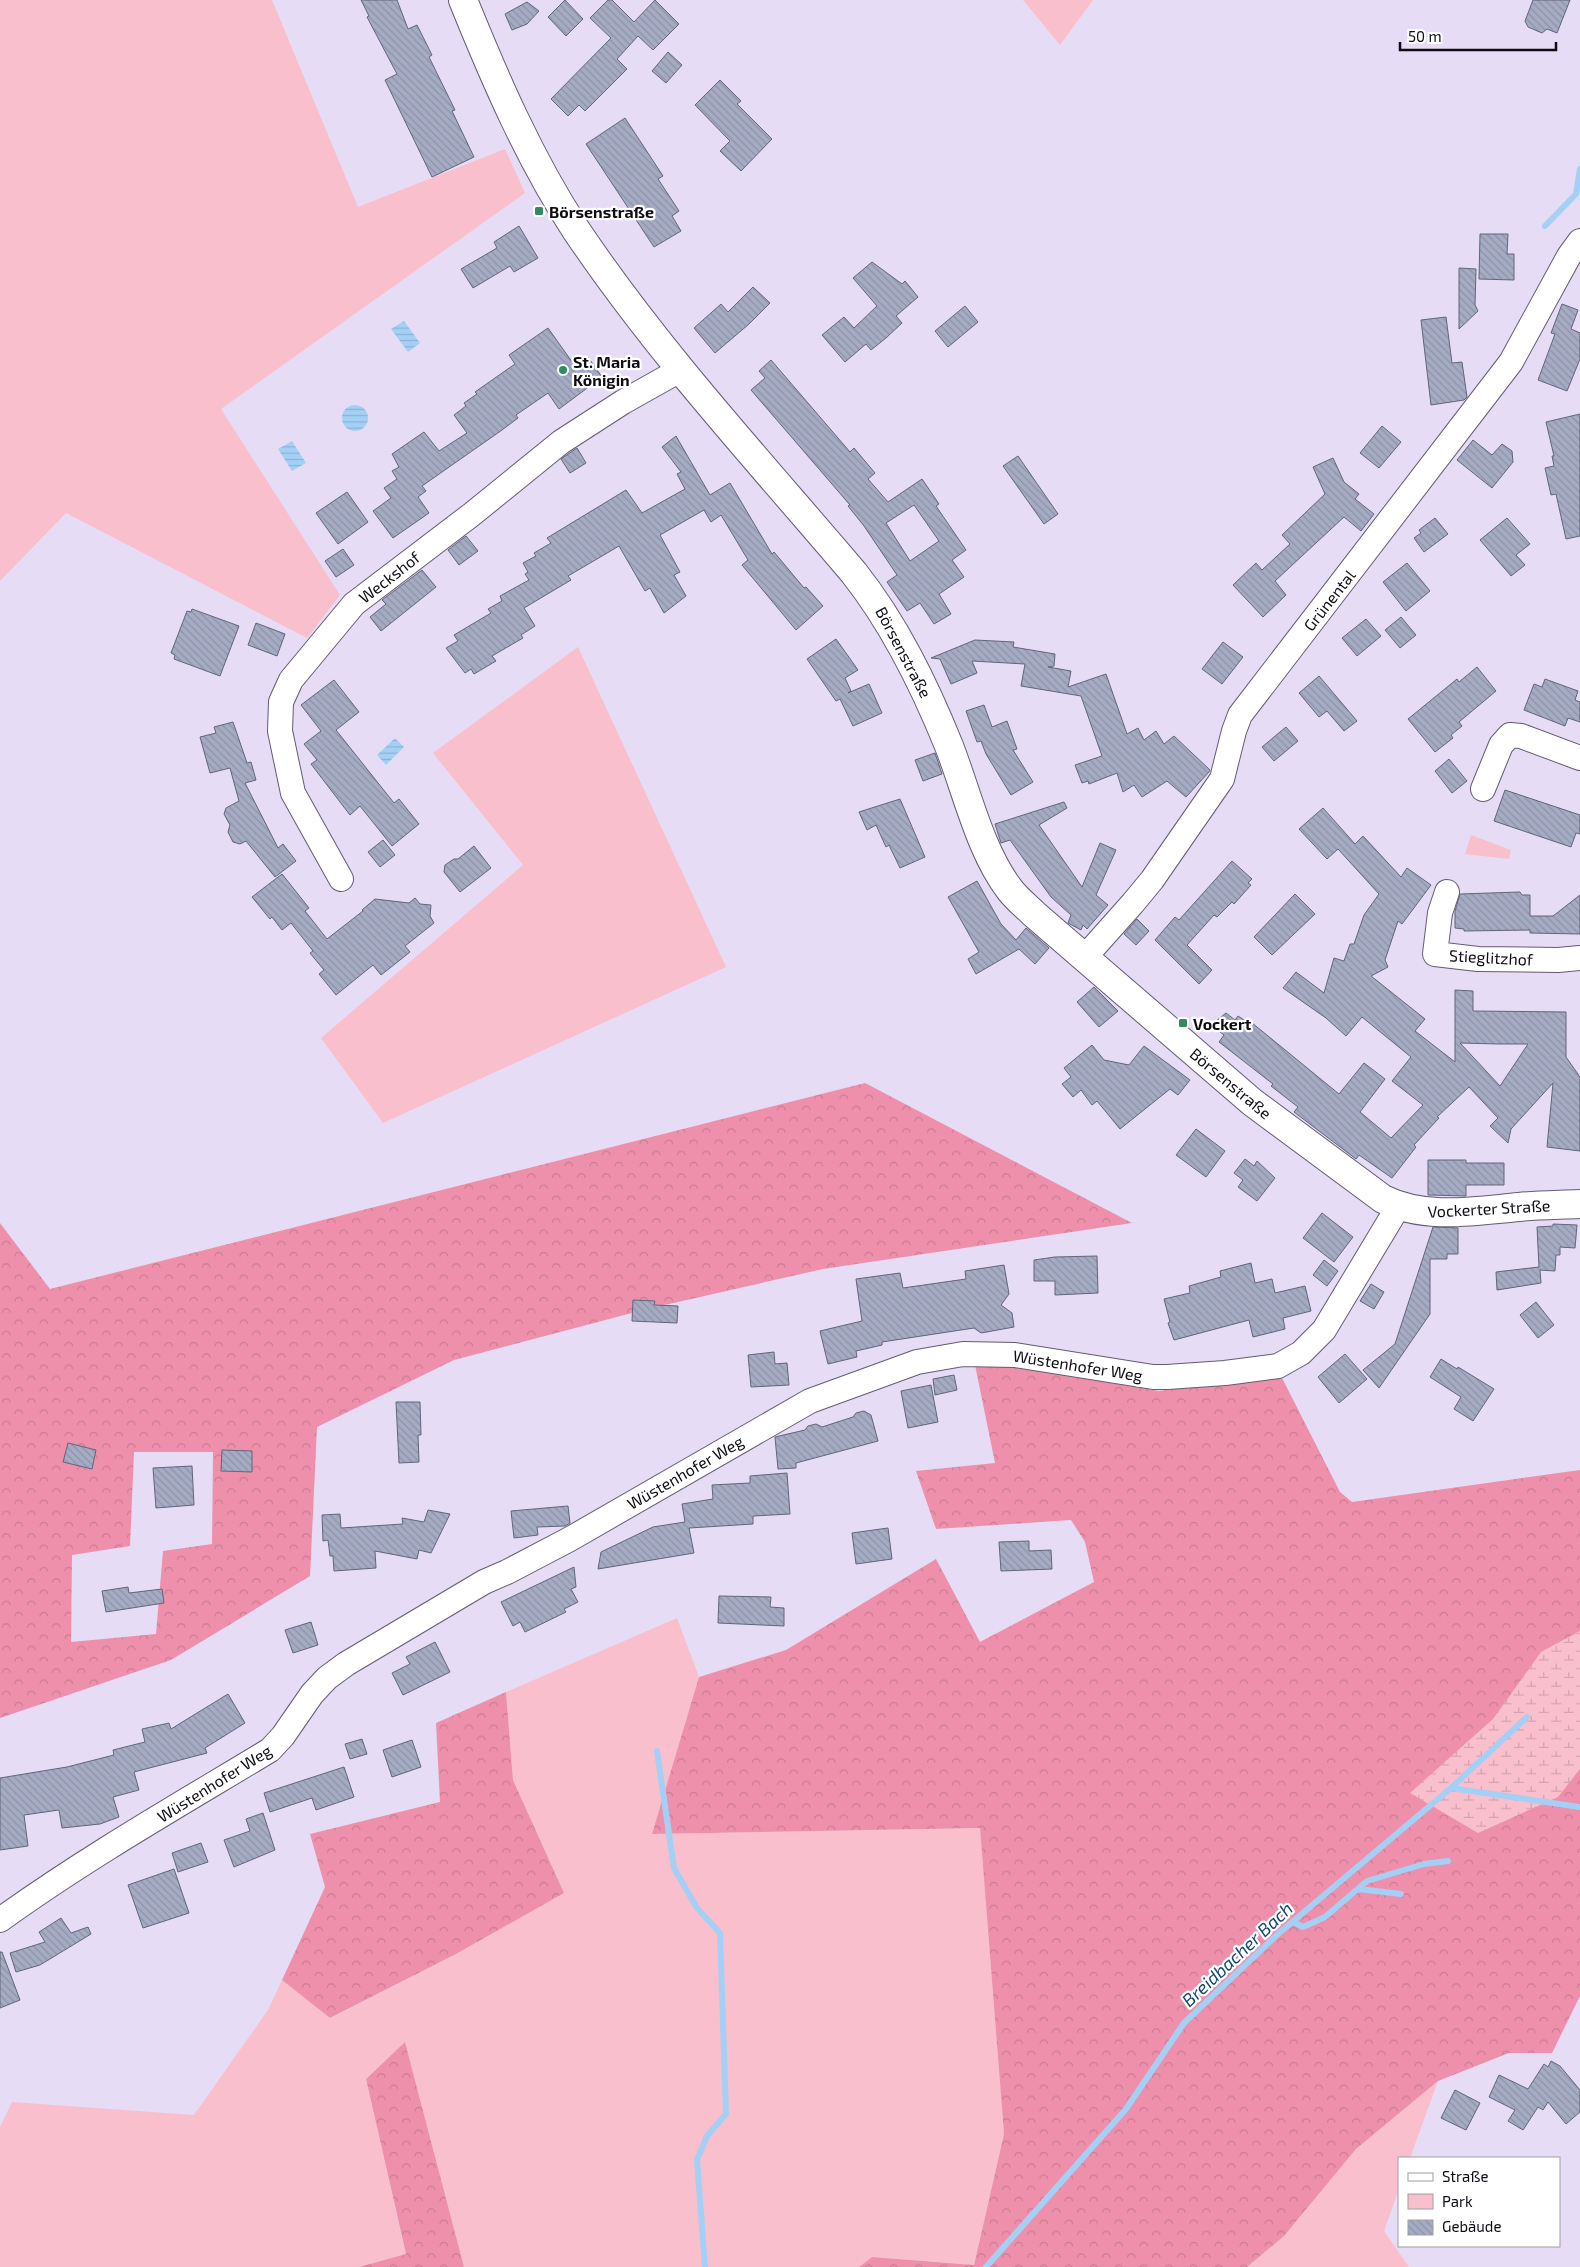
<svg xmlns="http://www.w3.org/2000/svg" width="1580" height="2267" viewBox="0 0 1580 2267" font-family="'Exo 2',sans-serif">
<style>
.green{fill:#f9bfcd}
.forest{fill:url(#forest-crowns);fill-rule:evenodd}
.wetland{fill:url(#wetland-marsh)}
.water{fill:url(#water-rules)}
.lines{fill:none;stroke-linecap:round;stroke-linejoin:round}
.stream{stroke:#a5d0f6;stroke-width:6}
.building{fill:url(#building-back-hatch);stroke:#60657b;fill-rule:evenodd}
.minor-casing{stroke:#645b71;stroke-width:26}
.tertiary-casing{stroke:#645b71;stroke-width:30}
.minor{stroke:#fff;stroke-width:24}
.tertiary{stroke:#fff;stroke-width:28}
.poi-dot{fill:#338a5e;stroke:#fff;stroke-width:2}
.labels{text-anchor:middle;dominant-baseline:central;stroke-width:4.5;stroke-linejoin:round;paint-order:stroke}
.poi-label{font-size:16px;font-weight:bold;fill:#0f0c14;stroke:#fff;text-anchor:start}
.street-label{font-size:16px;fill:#0f0c14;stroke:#fff}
.water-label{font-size:18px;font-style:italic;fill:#104870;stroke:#fff}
</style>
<defs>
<pattern id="forest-crowns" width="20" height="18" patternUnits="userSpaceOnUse" patternTransform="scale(1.25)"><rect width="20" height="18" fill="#ee90ab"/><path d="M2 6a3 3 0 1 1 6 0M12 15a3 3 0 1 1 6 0" fill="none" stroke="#cb7b92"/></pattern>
<pattern id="wetland-marsh" width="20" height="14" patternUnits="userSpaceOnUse" patternTransform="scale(1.25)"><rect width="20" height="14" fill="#f9bfcd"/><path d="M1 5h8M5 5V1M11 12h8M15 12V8" fill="none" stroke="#d4a3af"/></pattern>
<pattern id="water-rules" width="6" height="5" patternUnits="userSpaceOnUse" patternTransform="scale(1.25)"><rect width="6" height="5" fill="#a5d0f6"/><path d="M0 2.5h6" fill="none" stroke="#8db1d2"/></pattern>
<pattern id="building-back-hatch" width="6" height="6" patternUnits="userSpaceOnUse" patternTransform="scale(1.25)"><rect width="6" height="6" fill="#a5abc3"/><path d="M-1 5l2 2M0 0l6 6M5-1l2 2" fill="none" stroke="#8d92a7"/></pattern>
</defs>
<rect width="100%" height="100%" fill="#e6dcf5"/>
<path class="green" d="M0,0H272L358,207L505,149L525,193L221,409L340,595L307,638L66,513L0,581Z
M1023,0H1093L1060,45Z
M578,647L726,967L383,1123L321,1038L523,865L433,753Z
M1471,835L1511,850L1509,859L1465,854Z
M677,1618L699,1677L652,1834L980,1828L1004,2134L974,2265L872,2257L859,2267H464L405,2042L366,2079L406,2255L359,2267H0V2127L12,2102L194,2115L268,2010L282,1980L331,2018L456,1954L564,1893L513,1780L506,1692Z
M1438,2081L1410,2158H1399V2189L1384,2231L1409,2267H1247L1284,2236L1356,2149Z"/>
<path class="forest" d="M865,1083L1132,1223L823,1269L647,1309L454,1360L317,1427L310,1576L171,1660L0,1718V1223L50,1289ZM134,1452H213L212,1544L163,1551L156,1634L71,1642L72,1555L130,1546Z
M974,1360L1159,1391L1280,1374L1340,1492L1352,1502L1580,1470V1996L1552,2053H1509L1438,2081L1356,2149L1284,2236L1247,2267H859L872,2257L974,2265L1004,2134L980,1828L652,1834L699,1677L786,1650L936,1559L980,1642L1094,1582L1085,1542L1071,1520L936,1529L916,1471L995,1463Z
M506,1692L513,1780L564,1893L456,1954L330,2018L282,1980L325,1887L310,1834L440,1802L436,1723Z
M405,2042L464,2267H359L406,2254L366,2079Z"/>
<path class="wetland" d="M1580,1631V1769L1558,1797L1478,1833L1410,1793L1493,1719L1541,1652Z"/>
<path class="water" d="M404,321L420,343L408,352L391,329Z
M342 418a13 13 0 1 1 26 0a13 13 0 1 1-26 0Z
M292,441L306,463L292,471L278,449Z
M395,738L404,747L386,765L377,755Z"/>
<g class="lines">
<path class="stream" d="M1545,226L1576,194L1580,169
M657,1751L674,1868L697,1908L720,1933L726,2114L707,2136L697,2160L705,2267
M1451,1788L1527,1717
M1358,1889L1401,1894
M1293,1922L1303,1927L1325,1917L1367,1881L1424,1864L1448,1861
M986,2267L1126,2109L1184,2023L1278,1934L1451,1788L1580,1807"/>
</g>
<path class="building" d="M361,0H397L408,29L417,25L432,55L429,57L455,110L452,111L474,157L432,177L385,80L397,74L367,17L369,16Z
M565,0L583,19L566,36L548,17Z
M608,0H612L634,22L655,0L679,24L653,50L638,36L617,59L627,69L585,111L579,105L568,116L551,99L611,38L590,18Z
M1533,0H1570L1557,33L1547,29L1542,33L1528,27L1525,21Z
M527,2L539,11L527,24L512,30L505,14Z
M668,52L682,65L666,83L652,71Z
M720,80L741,101L737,104L772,139L741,171L720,151L730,141L695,105Z
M625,118L663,176L658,179L679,211L672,216L681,231L654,247L586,144Z
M519,226L538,258L514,272L510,266L473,288L461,269L497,248L494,242Z
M1480,234H1508L1507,254H1514V280L1479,279Z
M872,262L902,284L905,281L918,297L896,316L902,323L886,338L871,350L866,344L845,362L822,335L844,317L854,328L877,306L853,278Z
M1459,268L1476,269L1475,305L1478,311L1459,329Z
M753,287L770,303L749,324L715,353L694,328L721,304L728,312Z
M1562,304L1578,310L1571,329L1580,333V359L1567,391L1538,380L1555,334L1551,333Z
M965,306L978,322L948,347L935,331Z
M1446,317L1452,363L1462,362L1467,397L1464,400L1431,405L1421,320Z
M548,328L575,366L588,357L602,377L559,409L548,393L516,415L518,418L502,430L422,486L426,491L418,497L429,513L393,538L373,511L391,498L384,488L397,479L392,471L399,467L392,454L424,432L439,451L467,433L454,415L466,406L464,403L477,394L475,392L515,364L509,355Z
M771,360L850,452L854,448L875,473L868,479L888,502L922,479L939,504L936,506L966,550L952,560L964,577L939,594L951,614L934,624L920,603L907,611L887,582L897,575L864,526L848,506L850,505L751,390L765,378L759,371ZM914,505L939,541L910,561L886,523Z
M1580,414V536L1566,539L1556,494L1551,495L1545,468L1554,466L1552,456H1554L1546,422Z
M1382,426L1401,442L1379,468L1360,453Z
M676,436L710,495L730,483L772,554L774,552L804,588L806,587L823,606L796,630L742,565L748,560L721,515L711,522L704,510L660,535L680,572L674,575L686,596L664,613L650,588L645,591L619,546L568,576L571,580L524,608L535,626L521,635L523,638L492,656L496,661L474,674L471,669L465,673L446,648L458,641L454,635L491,613L488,609L502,601L500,596L529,580L525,574L528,572L523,563L536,556L534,553L551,543L547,538L626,490L642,513L685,489L677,474L681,472L662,447Z
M1473,440L1492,455L1502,444L1512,451L1513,462L1492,488L1457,460Z
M577,448L586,463L570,473L561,459Z
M1018,456L1058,514L1044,524L1003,466Z
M1333,458L1344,482L1359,494L1355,499L1374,514L1361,531L1344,517L1275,581L1286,595L1263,617L1233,585L1256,563L1262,570L1290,544L1282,535L1325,494L1313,467Z
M347,492L368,522L338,544L316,513Z
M1435,518L1448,534L1424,552L1414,538L1421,533L1419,530Z
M1507,518L1530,544L1516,555L1525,565L1511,576L1480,540Z
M466,536L478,551L459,565L448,550Z
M343,549L354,565L336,577L325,561Z
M1407,563L1430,591L1406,611L1383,582Z
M422,570L436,587L381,631L370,617L386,604L382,600Z
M192,609L239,626L220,676L174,659L175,655L171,653L187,611L191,612Z
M1401,617L1416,635L1400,648L1385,630Z
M1366,619L1381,636L1357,656L1342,638Z
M256,623L285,634L277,656L248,645Z
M836,639L858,670L845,678L851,691L848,693L869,684L882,713L853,726L840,699L836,701L807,659Z
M975,640L1014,642L1013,647L1055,654L1054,666L1048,667L1071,671L1068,687L1106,674L1127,734L1138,728L1144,740L1156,731L1164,744L1174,736L1210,770L1209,772L1186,797L1167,781L1142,797L1134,785L1123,792L1117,773L1089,784L1088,781L1082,783L1075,765L1102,756L1081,696L1021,686L1025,664L972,661L977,673L951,684L940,659L931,658Z
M1223,642L1243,657L1222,684L1202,669Z
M1477,667L1496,691L1459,722L1462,726L1451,735L1453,738L1435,752L1408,719L1457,679L1459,682Z
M1319,676L1357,721L1344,731L1327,711L1319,717L1299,693Z
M1545,679L1578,691L1575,700L1580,702V722L1568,718L1565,726L1524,710L1534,684L1542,687Z
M334,680L359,712L336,730L394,803L399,799L419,824L392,846L360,806L350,815L311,764L317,760L304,744L321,731L301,705Z
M984,705L992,727L1007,721L1017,749L1013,750L1033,782L1011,795L986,754L981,741L977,742L966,711Z
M233,722L247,763L251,762L256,780L245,783L278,848L283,844L296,861L275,877L246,841L240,844L233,842L228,832L230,825L224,814L226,808L239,801L230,768L210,773L200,737L216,733L214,727Z
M1286,727L1298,741L1274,761L1262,747Z
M935,753L942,774L923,781L915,760Z
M1449,759L1467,781L1452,793L1435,771Z
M1505,790L1580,815V834L1576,833L1571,847L1494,821Z
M900,799L925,857L900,868L889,845L886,847L876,825L867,830L859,812Z
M1064,802L1067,808L1039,825L1082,887L1100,843L1116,850L1096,895L1108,905L1087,929L1083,925L1081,930L1068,923L1071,915L1051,897L1010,840L1001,843L995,824Z
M1323,808L1355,844L1363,836L1401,877L1407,868L1431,885L1402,924L1398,921L1385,960L1388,967L1371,976L1425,1019L1415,1031L1455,1062V990L1473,991V1011L1566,1012V1057L1580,1077V1151L1547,1147L1553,1083L1511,1129L1508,1143L1490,1126L1498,1118L1469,1087L1437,1117L1439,1118L1414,1145L1416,1147L1392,1178L1359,1155L1356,1159L1294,1112L1298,1107L1271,1086L1273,1084L1219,1042L1224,1035L1211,1025L1226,1013L1235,1020L1238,1016L1244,1020L1246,1018L1339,1094L1364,1063L1385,1079L1360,1112L1391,1138L1423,1105L1392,1081L1411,1057L1362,1017L1346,1036L1326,1018L1283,988L1296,972L1324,993L1334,958L1344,961L1350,944H1354L1364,915L1379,894L1338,849L1327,859L1299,829ZM1460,1043L1499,1044H1528L1500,1086Z
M383,840L395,855L380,867L368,852Z
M474,846L491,868L460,892L444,872L445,865L454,859H458Z
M1232,861L1252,879L1248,883L1251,885L1234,904L1232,902L1217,917L1214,915L1187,945L1212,970L1199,984L1155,940L1175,917L1179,920Z
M282,874L309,908L305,911L327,939L363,911L362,910L375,899L409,903L415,898L420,904L431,905L430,916L434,923L405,946L410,952L381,975L373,965L336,995L319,974L324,970L310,953L313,951L291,923L282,930L272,917L270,919L252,897Z
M977,881L1001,924L1016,940L1026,928L1049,948L1035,964L1019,949L976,974L968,959L979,952L948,897Z
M1520,892L1522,895H1530V916H1553L1580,895V934L1530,933V930L1464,931V929L1455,928V911L1460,894Z
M1295,894L1315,914L1272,955L1254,937Z
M1137,919L1149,931L1136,945L1124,934Z
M1094,987L1118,1011L1099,1027L1077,1002Z
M1092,1045L1104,1060L1129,1065L1144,1046L1190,1080L1178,1095L1170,1089L1120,1129L1097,1101L1092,1105L1081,1090L1073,1097L1062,1084L1071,1077L1064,1068Z
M1196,1129L1225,1151L1206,1177L1176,1155Z
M1245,1159L1254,1166L1257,1161L1275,1178L1257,1201L1238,1187L1243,1180L1234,1173Z
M1428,1160H1466V1163H1504V1185H1466V1196L1428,1195Z
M1322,1213L1353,1237L1334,1262L1303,1238Z
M1553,1224L1577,1225L1575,1248L1560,1247V1255H1556L1555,1271L1540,1270L1541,1283L1497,1290L1496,1272L1539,1267L1537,1227L1553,1226Z
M1433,1227L1458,1228V1254H1447V1259H1430V1314L1379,1388L1363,1370L1395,1344Z
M1097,1256L1098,1293L1055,1295V1281H1034V1260L1055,1257Z
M1324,1260L1338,1271L1327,1286L1313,1275Z
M1251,1263L1255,1283L1272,1279L1275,1293L1305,1286L1311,1311L1283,1318L1285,1329L1253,1337L1249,1320L1174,1340L1168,1323L1170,1322L1164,1299L1190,1293L1189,1286L1221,1277L1220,1271Z
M1004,1265L1009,1294L1001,1305L1012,1313L1014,1327L981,1333L974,1328L882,1342V1345L856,1351L857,1357L828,1364L820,1331L862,1321L856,1279L900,1273L903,1288L966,1279L965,1271Z
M1371,1284L1384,1292L1374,1309L1360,1301Z
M633,1300L655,1301L654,1305L678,1306L677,1323L632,1321Z
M1536,1302L1554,1325L1538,1338L1520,1315Z
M774,1352L775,1364L787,1363L789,1385L751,1387L748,1355Z
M1345,1354L1367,1379L1339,1403L1318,1377Z
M1441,1359L1457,1369L1458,1367L1494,1389L1473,1421L1454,1409L1461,1397L1430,1377Z
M954,1375L957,1390L935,1395L933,1379Z
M931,1385L938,1422L908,1428L901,1391Z
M396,1402H420L421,1435H418L419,1462L399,1463Z
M864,1411L871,1415L878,1441L796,1463V1468L778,1469L775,1437L805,1430L808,1426L816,1424L822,1427L853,1417L856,1413Z
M68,1443L96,1450L92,1469L63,1462Z
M222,1450L252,1451V1472L221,1471Z
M192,1466L194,1505L156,1508L153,1468Z
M787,1473L790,1514L753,1516V1524L689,1528L694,1553L598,1569L601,1552L653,1527L685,1522L682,1504L713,1499L712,1485L750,1483V1476Z
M568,1506L570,1523L565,1526L537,1527L538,1535L514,1538L511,1511Z
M428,1510L450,1514L431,1553L419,1550L417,1559L375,1551L376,1568L334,1571L333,1556H330L328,1540L323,1541L322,1515L340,1514L341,1528L403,1524L402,1518L424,1522Z
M888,1528L892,1559L856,1564L852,1533Z
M1029,1541V1551L1051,1550L1052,1569L1001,1571L999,1542Z
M574,1567L576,1587L571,1589L578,1602L564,1609L566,1612L525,1632L520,1622L513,1626L501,1602Z
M128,1587L129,1593L162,1589L164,1603L106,1612L102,1591Z
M719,1596L771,1597L770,1607L784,1608V1626L718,1623Z
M311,1622L318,1645L293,1653L285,1630Z
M435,1642L450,1672L403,1695L392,1673L410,1664L406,1657Z
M228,1694L245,1723L205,1748L207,1753L134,1772L139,1790L113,1797L119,1817L100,1824L62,1828L59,1810L24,1815L28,1846L0,1850V1778L67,1767L114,1755L113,1750L145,1742L142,1729L169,1723L171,1729Z
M362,1739L367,1754L350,1759L345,1744Z
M412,1740L421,1767L392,1777L383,1750Z
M344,1767L354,1797L316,1810L312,1798L270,1812L264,1793Z
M263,1813L275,1850L234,1867L224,1840L250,1831L246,1819Z
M201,1843L208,1862L178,1872L172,1853Z
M174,1869L189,1913L143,1928L128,1885Z
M61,1918L71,1933L88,1927L91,1934L40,1965L16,1972L10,1953L45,1942L39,1932Z
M0,1952H2L20,2000L0,2008Z
M1551,2061L1560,2066L1580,2090V2112L1566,2124L1548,2102L1543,2110L1538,2107L1523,2130L1508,2121L1515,2110L1489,2097L1499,2075L1528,2089L1544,2064L1548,2067Z
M1455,2090L1480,2103L1466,2130L1441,2118Z"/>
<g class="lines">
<defs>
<path id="minor" d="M1483,789L1501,745L1510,735L1521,736L1580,758
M341,879L293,793L280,731L281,702L291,680L354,604L471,515L561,442L623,402L680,370
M1447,892L1440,913L1435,954L1478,959L1558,960L1580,958
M1084,958L1133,903L1152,880L1222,779L1234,731L1240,715L1511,362L1569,256L1580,241
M0,1920C86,1858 179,1805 270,1750L283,1736L312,1694L327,1678L346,1664L484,1582L507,1572L570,1539L810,1401L917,1362L963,1354L1015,1355L1153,1377H1167L1225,1373L1278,1366L1301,1353L1324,1330L1398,1207"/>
<path id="tertiary" d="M463,0C495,79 529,158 576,230C658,352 759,461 854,573C895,625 924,684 949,746C967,792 980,851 1010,890C1017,899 1026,906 1034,914L1252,1102L1383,1199C1425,1220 1474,1211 1519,1207C1539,1205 1560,1205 1580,1204"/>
</defs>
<use href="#minor" class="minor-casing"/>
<use href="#tertiary" class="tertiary-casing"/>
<use href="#minor" class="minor"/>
<use href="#tertiary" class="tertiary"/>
</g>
<g class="poi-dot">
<rect x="534" y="206" width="10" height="10" rx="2.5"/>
<circle cx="563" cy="370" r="5"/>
<rect x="1178" y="1018" width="10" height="10" rx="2.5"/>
</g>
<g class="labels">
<g class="poi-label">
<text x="549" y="211">Börsenstraße</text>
<text x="573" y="361">St. Maria<tspan x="573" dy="18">Königin</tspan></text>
<text x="1193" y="1023">Vockert</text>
</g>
<g class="street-label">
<text transform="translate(389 577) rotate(-38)">Weckshof</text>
<text transform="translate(1329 600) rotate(-52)">Grünental</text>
<text transform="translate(904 652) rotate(62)">Börsenstraße</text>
<text transform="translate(1491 957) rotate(3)">Stieglitzhof</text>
<text transform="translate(1231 1083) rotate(40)">Börsenstraße</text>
<text transform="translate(1489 1208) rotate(-3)">Vockerter Straße</text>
<text transform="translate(1078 1365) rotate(9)">Wüstenhofer Weg</text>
<text transform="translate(685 1472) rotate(-30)">Wüstenhofer Weg</text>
<text transform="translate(214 1783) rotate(-32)">Wüstenhofer Weg</text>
</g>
<g class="water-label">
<text transform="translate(1237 1954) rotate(-43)">Breidbacher Bach</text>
</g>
</g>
<rect x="1398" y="2157" width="162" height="90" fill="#ffffff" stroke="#9f9ea1"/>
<rect x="1408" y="2173" width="25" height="8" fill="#ffffff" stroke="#9f9ea1"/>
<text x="1442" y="2182" font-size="15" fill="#0f0c14">Straße</text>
<rect x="1408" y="2194" width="25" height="15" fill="#f9bfcd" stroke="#9f9ea1"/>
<text x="1442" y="2207" font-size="15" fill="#0f0c14">Park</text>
<rect x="1408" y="2220" width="25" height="15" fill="url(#building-back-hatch)" stroke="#9f9ea1"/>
<text x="1442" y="2232" font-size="15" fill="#0f0c14">Gebäude</text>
<path d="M1400 42v8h156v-8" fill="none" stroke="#0f0c14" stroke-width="2.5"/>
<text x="1408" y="42" font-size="15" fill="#0f0c14" stroke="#ffffff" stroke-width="4" paint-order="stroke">50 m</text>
</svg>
